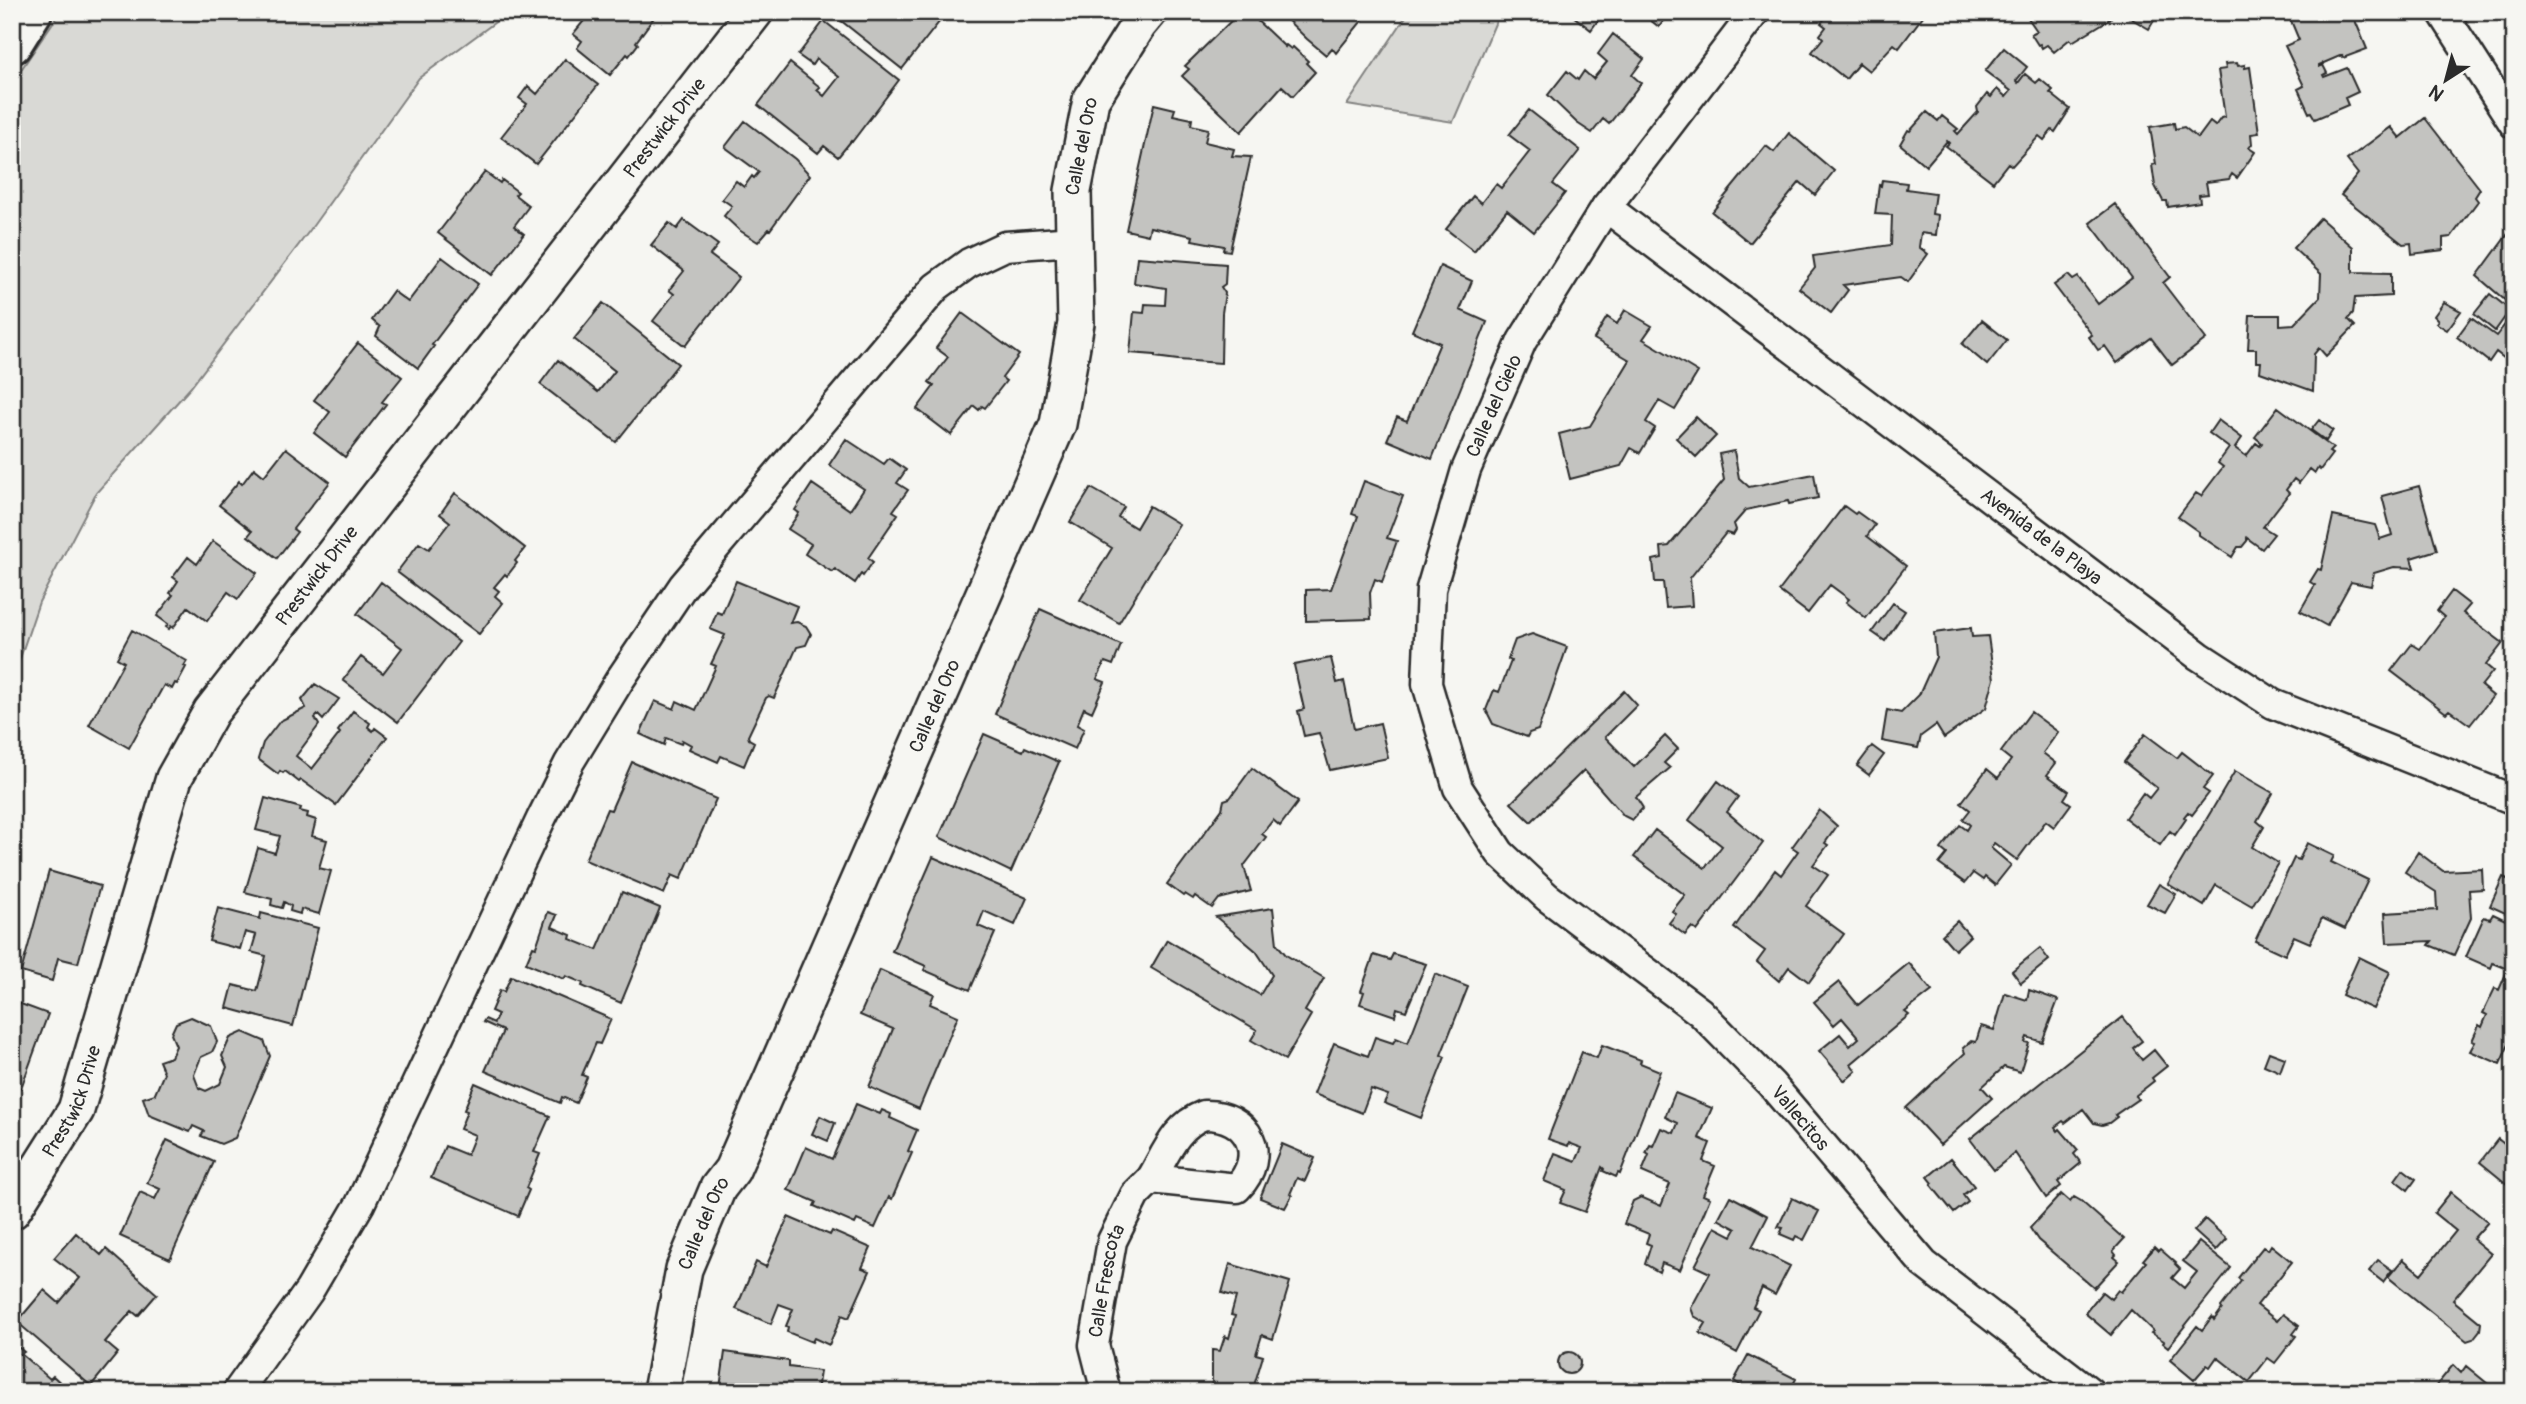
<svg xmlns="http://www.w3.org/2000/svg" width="2526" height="1404" viewBox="0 0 2526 1404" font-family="Pangolin,sans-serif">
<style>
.green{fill:#d9d9d5;stroke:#828280;stroke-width:2}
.building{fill:#c3c3c0;stroke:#2b2b2b;stroke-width:2}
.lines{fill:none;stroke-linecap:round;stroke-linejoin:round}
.minor-casing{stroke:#2b2b2b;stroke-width:33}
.tertiary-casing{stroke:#2b2b2b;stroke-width:40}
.primary-casing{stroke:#2b2b2b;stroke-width:44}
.minor{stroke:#f6f6f2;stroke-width:28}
.tertiary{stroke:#f6f6f2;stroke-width:35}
.primary{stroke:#f6f6f2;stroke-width:38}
.labels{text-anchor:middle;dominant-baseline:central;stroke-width:5;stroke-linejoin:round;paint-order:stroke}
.street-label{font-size:19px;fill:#2b2b2b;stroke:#f6f6f2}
</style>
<rect width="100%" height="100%" fill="#f6f6f2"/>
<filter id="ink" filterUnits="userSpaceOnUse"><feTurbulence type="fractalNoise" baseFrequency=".0143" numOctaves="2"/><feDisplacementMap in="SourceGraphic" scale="14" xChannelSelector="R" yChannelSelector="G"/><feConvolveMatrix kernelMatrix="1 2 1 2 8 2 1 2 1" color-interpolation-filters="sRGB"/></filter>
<g filter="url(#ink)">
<path class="green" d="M60,12H509L419,78L310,230L191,387L96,493L39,602L12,682V83Z
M1409,12H1500L1453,122L1347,105Z"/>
<path class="building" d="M591,12H658L636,42L638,44L629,56L627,54L610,75L577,48L582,41L573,34Z
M830,12H947L902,69Z
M1240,12H1248L1285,47L1286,45L1291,49L1293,47L1308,61L1306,63L1315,72L1293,96L1282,86L1241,132L1182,76L1189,69L1185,66Z
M1279,12H1369L1336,53L1332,48L1326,55L1307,39Z
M1568,12H1604L1591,30Z
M1640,12H1670L1659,27Z
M1830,12H1926L1899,48L1894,44L1869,71L1859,63L1846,79L1812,52L1823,38L1820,35L1826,27L1821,23Z
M2024,12H2056L2060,19L2071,12H2114L2110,19L2072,42L2070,39L2054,52L2047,45L2042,48L2040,44L2038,45L2031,34L2037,31Z
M2121,12H2159L2149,29L2132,19L2135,15L2133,13L2130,18Z
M2297,12H2355L2352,13L2367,49L2343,58L2342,55L2319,65V67L2323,65L2327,73L2323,75L2324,77L2347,68L2358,92L2345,98L2348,105L2315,119L2311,112L2309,113L2298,89L2304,86L2285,46L2299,40L2289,16Z
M824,21L899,80L852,142L851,141L838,157L824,146L818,153L758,105L790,63L820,87L817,90L824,96L839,77L816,59L812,65L798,55Z
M1613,34L1644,59L1632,75L1641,83L1609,124L1603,119L1592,133L1577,123L1548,95L1567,71L1578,80L1584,71L1593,79L1607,62L1598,54Z
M2004,48L2027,67L2016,81L2018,83L2025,74L2036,83L2040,79L2053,90L2050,93L2070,109L2055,132L2052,130L2044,140L2039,136L2012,166L2008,163L1993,182L1946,146L1949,143L1947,141L1926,166L1900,144L1908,130L1910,131L1927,112L1938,121L1942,116L1958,129L1955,131L1958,134L1978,112L1977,107L1987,94L1991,97L1997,89L2006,97L2011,91L1985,71Z
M565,59L598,85L536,164L501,137L527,104L519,98L528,86L537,94Z
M2237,63L2238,66L2245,65V68L2250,67L2259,133L2251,134L2252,144L2249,148L2255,152L2237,178L2232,174L2229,179L2206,182L2208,194L2199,195L2200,202L2168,207L2167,201H2163L2155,186L2152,165L2156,164L2150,127L2174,123L2175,129L2184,127L2198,138L2210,122L2215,126L2221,118L2225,117L2218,70L2226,69L2225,64Z
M1154,104L1175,109L1173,115L1192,119L1191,125L1208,129L1205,142L1234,149L1232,156L1251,157L1230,251L1223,250L1224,246L1192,240L1193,236L1150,227L1148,235L1126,230Z
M1529,110L1580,150L1553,184L1565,193L1534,232L1507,210L1474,251L1446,229L1473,196L1481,203L1496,184L1501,188L1530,151L1509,135Z
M2425,118L2480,189L2475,197L2478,201L2451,237L2443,238V250L2412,254L2411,243L2403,244L2341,195L2358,174L2347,160L2391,127L2400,138Z
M745,121L795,159L810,175L770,230L769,229L758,242L739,230L724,216L732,206L722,199L736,181L744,187L752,176L754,178L759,172L725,147Z
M1789,133L1834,171L1815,195L1800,182L1750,243L1712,212L1766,146L1774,152Z
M485,172L500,183L502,180L518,192L515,195L529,206L514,226L524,234L492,275L438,233Z
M1882,180L1907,183L1906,189L1935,193L1932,214L1938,215L1936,235L1921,233L1919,247L1928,254L1908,282L1901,277L1843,285L1848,290L1831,313L1799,288L1815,268L1813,256L1891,245L1892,215L1875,214L1879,185L1881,186Z
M2115,204L2170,277L2163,283L2206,339L2172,365L2151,338L2117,363L2105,346L2098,350L2089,337L2092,335L2054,285L2068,275L2073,280L2078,277L2098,304L2132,278L2090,223Z
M2320,218L2353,247V272L2391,273V296L2355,298L2353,313L2348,319L2355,326L2326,356L2319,348L2314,354L2313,391L2260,372L2261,362H2256V349H2248L2250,315H2280V325L2294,324L2320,297L2321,274L2293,248Z
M684,220L718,245L710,255L739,277L685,346L653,321L674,294L669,290L684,271L651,245L669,223L677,229Z
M2513,227L2514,228V308L2477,276Z
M442,257L478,284L432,345L434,346L418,368L376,336L380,327L372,320L393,291L408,302Z
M1137,257L1226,264L1225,284L1221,287L1225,293L1222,313L1221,363L1178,360L1155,357V355L1130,353L1134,312L1144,313L1145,304L1165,305L1166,288L1134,283Z
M1440,266L1472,281L1460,310L1487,322L1432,459L1387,440L1397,417L1407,421L1440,343L1412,331Z
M2490,294L2510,310L2495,331L2474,314Z
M2444,302L2461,311L2447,330L2436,323L2438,320L2434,316Z
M603,303L678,364L616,442L540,384L558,360L598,392L615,371L574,339Z
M1625,310L1652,326L1643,339L1698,372L1675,410L1659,401L1646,422L1655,428L1640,453L1631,448L1621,466L1570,479L1559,434L1590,426L1630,360L1594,339L1607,317L1617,324Z
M962,313L1019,355L1002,378L1006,381L985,408L982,406L979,410L974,406L951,435L917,409L934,386L929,382L948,357L936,348Z
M2514,313V366L2496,352L2489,362L2457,337L2471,318L2496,336Z
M1982,320L2007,340L1987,365L1962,344Z
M358,343L402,377L382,402L386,404L345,457L314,433L330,412L314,400Z
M2278,407L2333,448L2329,452L2332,454L2320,470L2318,468L2315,473L2310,469L2299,483L2294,479L2286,490L2289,493L2263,527L2274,534L2262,549L2247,538V541L2242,547H2238L2232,557L2199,535V532L2178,517L2196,493L2201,496L2223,467L2218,463L2229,448L2209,433L2218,420L2242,438L2235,448L2246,456L2256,443L2260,446L2262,443L2255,437Z
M1696,417L1716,436L1696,457L1676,438Z
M2319,420L2333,430L2326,441L2311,430Z
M846,439L884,464L889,458L906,470L897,483L908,490L893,511L898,514L868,558L873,562L863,576L861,574L855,583L835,569L832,572L805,554L811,544L788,529L799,513L795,510L812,484L850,510L864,489L829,465Z
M286,448L330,482L293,529L297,532L277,558L248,536L252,531L219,505L239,481L242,484L254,468L264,476Z
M1734,451L1739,478L1749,487L1814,474L1818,498L1789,504L1788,501L1746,510L1734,524L1736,530L1733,535L1726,533L1690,578L1692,606L1666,608L1663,582H1655L1653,560L1662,558L1661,547L1669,546L1724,480L1719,454Z
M1364,481L1403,496L1387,538L1397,541L1382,582L1375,579L1370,593L1371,619L1306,621V590L1331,589L1358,516L1352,514Z
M2419,486L2437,550L2411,558L2414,568L2394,567L2374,573L2371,586L2351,582L2327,626L2300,611L2315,585L2310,582L2318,569L2321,570L2333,516L2375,525L2380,539L2392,535L2382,496Z
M1091,488L1124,507L1118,517L1136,528L1149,506L1179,524L1119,623L1080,600L1112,548L1070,522Z
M455,493L525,548L515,561L517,563L507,576L505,574L494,587L499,591L495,596L503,603L479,634L397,572L419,543L429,549L450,522L440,514Z
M1844,506L1855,514L1857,512L1875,525L1867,536L1906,566L1866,618L1846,602L1849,599L1830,585L1808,613L1779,591Z
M213,541L257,573L238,599L228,592L207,621L188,607L173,628L171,626L169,629L166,627L168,624L157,616L173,595L170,593L178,581L173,577L188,557L197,564Z
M736,581L797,606L790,623L797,622L806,626L811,634L806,645L797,647L774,698L769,696L766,698L748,736L749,739L754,742L744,766L721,756L718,762L689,749L691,745L682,740L681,744L666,738L664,745L640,734L655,701L674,709L677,701L696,710L716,666L711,664L725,635L710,629L717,612L722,614Z
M381,582L459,642L398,722L343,680L361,657L383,673L402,648L357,614Z
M2452,591L2470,605L2463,613L2503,643L2486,665L2493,671L2481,686L2493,696L2470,725L2449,710L2446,713L2391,671L2412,644L2420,649L2444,617L2437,611Z
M1893,603L1905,611L1885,641L1872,632Z
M1040,609L1121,645L1113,665L1105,662L1097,679L1105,682L1092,712L1084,708L1077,725L1084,729L1075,749L995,714Z
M1971,628L1972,637L1988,636L1994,679L1986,708L1944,738L1936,725L1921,736L1918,748L1882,741L1887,710L1901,713L1919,695L1936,657L1934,633Z
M132,630L187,661L184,666L186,667L177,684L175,683L172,689L164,685L129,748L89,725L124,662L117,658Z
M1532,634L1567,647L1538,730L1529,733L1527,737L1493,724L1486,710L1494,690L1499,692L1511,661L1508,659L1515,640Z
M1331,658L1337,683L1344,681L1354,729L1380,723L1388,758L1330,770L1319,733L1304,736L1298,711L1304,709L1294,665Z
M315,684L339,699L323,720L318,715L315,718L319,725L296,756L312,769L340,733L338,731L353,711L370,723L368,727L373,731L375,728L387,737L336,805L301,780L299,782L285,771L283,773L280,771L278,774L258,759L263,743L280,721L306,708L302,700Z
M1624,691L1637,705L1605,737L1634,767L1665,736L1678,749L1664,763L1670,768L1636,797L1643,808L1632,820L1624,816L1584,770L1531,822L1511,803Z
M2031,712L2058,732L2043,753L2056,763L2047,775L2069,791L2064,799L2071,804L2054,827L2046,821L2017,860L1994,843L1991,848L2011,865L1995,885L1985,877L1983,880L1973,873L1965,883L1939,864L1947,854L1941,849L1960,825L1967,830L1970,825L1963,819L1970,810L1961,803L1987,769L1998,778L2011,760L2001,752Z
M984,734L1023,751L1025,747L1059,762L1011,872L939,837Z
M2145,734L2177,758L2182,752L2213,776L2203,789L2209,793L2192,815L2188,812L2184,817L2186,819L2175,835L2170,831L2160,845L2125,818L2143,793L2149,798L2157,788L2124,762Z
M1872,746L1884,755L1869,775L1857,766Z
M632,762L716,799L681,879L672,875L664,894L585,860L607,809L611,810Z
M1252,768L1298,802L1280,826L1273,820L1262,834L1266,837L1244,866L1251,891L1219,899L1212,908L1195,896L1193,899L1185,894L1183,896L1167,884L1222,809L1224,800L1230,798Z
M2235,771L2273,793L2257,821L2264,827L2252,847L2278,863L2252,906L2216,885L2204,906L2168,884Z
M1718,781L1738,797L1727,812L1763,843L1697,931L1692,927L1685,935L1669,923L1676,914L1672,911L1685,895L1634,857L1655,830L1705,868L1722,846L1689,820Z
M265,798L301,808L300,811L308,813L307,817L316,820L312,836L327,840L319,868L331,871L319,914L301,909L300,914L290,911L291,906L284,902L282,908L271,905L272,899L245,892L258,848L275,853L280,836L256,830Z
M1819,810L1837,826L1825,843L1828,845L1813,865L1828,875L1806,906L1844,934L1809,982L1789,967L1779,981L1757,962L1765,951L1734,928L1775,870L1781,875L1798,851L1792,847Z
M2307,843L2334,856L2331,862L2368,880L2345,929L2322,918L2310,943L2294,936L2285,955L2255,941L2294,858L2299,860Z
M2418,852L2443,871L2482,869L2483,889L2469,890L2471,918L2454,955L2429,945L2432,941L2387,943L2385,913L2437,910L2436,892L2405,872Z
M933,857L1027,898L1015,925L984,911L978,926L995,933L970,990L924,970L926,966L892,951Z
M49,871L100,886L78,963L58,958L52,981L21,972Z
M2503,877L2514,882V917L2490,906Z
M2159,884L2176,894L2165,913L2147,904Z
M622,892L660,908L621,1003L582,986L583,983L566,976L564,979L526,963L533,946L536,947L548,912L557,915L552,927L571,935L570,939L597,950Z
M218,908L260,919L261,913L318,928L293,1026L227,1008L233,985L257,991L266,956L251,952L256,935L245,932L240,949L209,941Z
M1273,908L1277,944L1286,955L1324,978L1305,1011L1311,1015L1285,1060L1251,1040L1257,1030L1151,968L1167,940L1260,995L1272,975L1256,951L1216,917Z
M2493,914L2514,924V1033L2500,1064L2470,1051L2475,1042L2472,1041L2479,1025L2482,1027L2487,1015L2483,1013L2495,988L2499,990L2508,969L2493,963L2491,968L2466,957L2484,917L2490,919Z
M1957,921L1970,936L1955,950L1942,935Z
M2040,948L2049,960L2021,983L2012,971Z
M1393,954L1426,964L1406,1011L1397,1008L1395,1016L1360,1004L1364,992L1361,991L1374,955L1390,960Z
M2359,957L2390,972L2373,1009L2342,995Z
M1909,963L1932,991L1905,1012L1909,1015L1851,1064L1856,1071L1845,1081L1819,1051L1840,1034L1850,1046L1859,1038L1842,1018L1834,1025L1814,1002L1839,982L1858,1005Z
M880,970L934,994L930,1004L958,1016L919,1109L869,1087L893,1029L860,1015Z
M1435,974L1468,987L1441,1055L1445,1057L1421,1118L1384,1103L1388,1095L1371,1089L1362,1113L1314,1094L1334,1043L1368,1056L1375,1037L1393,1043L1396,1038L1408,1043Z
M511,976L611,1019L600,1044L596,1043L582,1075L587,1077L576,1103L562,1097L560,1103L485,1071L503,1031L483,1022L485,1019L494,1023L498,1014L491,1011L500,990L504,992Z
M2029,990L2058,1000L2042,1042L2027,1037L2025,1042L2029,1043L2020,1072L2004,1067L1982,1087L1992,1098L1940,1145L1906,1108L1965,1053L1963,1048L1971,1041L1976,1042L1981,1026L1994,1030L2005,993L2027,1000Z
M18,1003L48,1014L21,1088L12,1085V1021Z
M191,1017L211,1026L217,1042L212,1052L201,1057L194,1075L199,1088L206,1091L220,1084L227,1067L222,1056L230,1038L243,1032L264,1041L270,1056L235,1138L221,1144L201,1136L204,1131L193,1126L190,1132L149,1115L143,1098L155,1094L164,1073L159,1061L171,1057L176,1046L171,1034L176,1023Z
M2123,1017L2142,1041L2133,1048L2142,1060L2154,1050L2167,1066L2152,1078L2154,1081L2135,1096L2138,1099L2115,1115L2117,1117L2109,1123L2102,1125L2094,1123L2083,1109L2065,1123L2063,1121L2055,1127L2058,1131L2060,1129L2078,1150L2074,1154L2081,1163L2058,1182L2061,1186L2046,1198L2015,1153L1994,1170L1970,1139Z
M1602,1045L1641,1060L1640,1063L1660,1071L1620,1174L1618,1173L1616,1177L1603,1171L1604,1169L1602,1167L1585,1212L1560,1203L1566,1190L1544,1181L1555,1153L1576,1161L1582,1148L1569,1143L1568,1146L1548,1139L1582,1052L1597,1058Z
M2269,1052L2285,1058L2280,1072L2264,1065Z
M475,1083L550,1116L534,1152L540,1154L526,1188L529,1190L518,1216L431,1178L445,1146L467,1155L475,1135L460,1129L467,1111L464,1110Z
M1675,1093L1712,1108L1699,1138L1710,1143L1703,1161L1715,1166L1703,1195L1710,1198L1680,1270L1662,1263L1659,1272L1645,1264L1651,1245L1646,1243L1649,1234L1624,1224L1633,1201L1641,1197L1661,1206L1670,1184L1642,1172L1649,1155L1646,1153L1650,1145L1653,1146L1661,1128L1674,1133L1678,1123L1665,1117Z
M856,1104L880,1114L882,1110L891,1114L890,1118L917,1130L908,1151L912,1153L892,1199L889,1197L875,1228L857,1220L855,1224L814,1206L816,1202L788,1190L806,1147L832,1159Z
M820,1116L835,1123L828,1141L812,1134Z
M2498,1139L2514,1152V1190L2480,1162Z
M167,1140L214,1162L170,1259L120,1236L140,1192L155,1199L160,1189L147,1183Z
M1282,1144L1315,1158L1305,1181L1297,1178L1290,1194L1292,1195L1285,1208L1260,1198Z
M1951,1158L1974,1186L1963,1195L1968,1202L1954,1213L1931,1185L1933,1183L1928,1177Z
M2403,1169L2416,1179L2408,1190L2395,1180Z
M2451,1192L2488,1222L2473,1239L2491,1254L2453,1300L2481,1323L2480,1330L2473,1339L2467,1341L2388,1277L2403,1259L2421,1274L2456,1231L2434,1213Z
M2061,1194L2070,1202L2074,1197L2081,1201L2124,1239L2113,1251L2116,1255L2114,1257L2119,1261L2094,1288L2038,1240L2030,1228Z
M1730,1196L1768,1216L1752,1247L1790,1266L1775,1295L1762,1288L1753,1307L1759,1310L1737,1353L1700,1333L1706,1323L1694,1316L1691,1308L1710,1273L1695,1266L1715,1227L1732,1236L1736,1229L1718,1219Z
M1792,1198L1819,1211L1804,1240L1796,1236L1794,1240L1780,1234L1783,1228L1778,1227Z
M788,1217L830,1235L832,1231L871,1248L862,1268L870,1271L849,1318L842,1315L829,1345L814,1338L812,1342L787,1332L788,1327L786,1326L793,1309L779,1304L771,1324L736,1309L756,1262L766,1267Z
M2205,1219L2227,1239L2216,1251L2194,1231Z
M76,1233L101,1255L106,1249L157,1294L138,1316L132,1311L105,1342L118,1353L91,1386L17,1322L44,1290L59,1303L80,1278L54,1258Z
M2199,1242L2231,1268L2168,1347L2163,1343L2164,1341L2151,1333L2153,1331L2131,1310L2111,1335L2085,1313L2102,1292L2111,1299L2118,1290L2121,1292L2146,1262L2143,1260L2154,1247L2158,1251L2160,1249L2176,1263L2175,1264L2180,1269L2172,1278L2184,1288L2197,1272L2183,1261Z
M2271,1245L2292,1262L2257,1305L2277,1321L2283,1314L2299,1326L2293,1334L2296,1336L2275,1363L2268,1358L2249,1382L2217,1357L2210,1367L2207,1365L2194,1380L2170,1360L2197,1326L2202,1330L2212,1317L2214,1320L2222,1309L2221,1307L2241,1281L2238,1278L2263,1247L2268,1250Z
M2378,1260L2392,1270L2383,1282L2369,1271Z
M1230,1264L1290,1282L1273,1339L1262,1335L1256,1354L1263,1356L1252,1392H1209L1212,1382V1350L1220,1351L1225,1336L1229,1338L1235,1316L1231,1315L1236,1297L1222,1293Z
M12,1342L24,1352L21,1354L50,1379L53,1376L65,1387L63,1390L65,1392H12Z
M725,1352L789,1361V1367L820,1371L817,1392H746L720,1388Z
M1558 1363a11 11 0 1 1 22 0a11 11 0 1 1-22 0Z
M1748,1355L1796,1379L1789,1392H1751L1734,1381Z
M2453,1365L2461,1373L2466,1366L2493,1388L2491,1392H2431Z"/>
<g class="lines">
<defs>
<g id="minor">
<path id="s1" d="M1755,12L1606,207L1522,341L1466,470L1431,589L1427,684L1458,788L1500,853L1547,897L1700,1012L1771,1084L1924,1264L2090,1392"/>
<path d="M2442,12L2514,124"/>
<path id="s2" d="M1606,207L2199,656L2273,704L2514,800"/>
<path d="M1204,1115C1249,1114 1269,1155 1237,1188L1151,1179C1166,1154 1175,1126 1204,1115Z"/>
<path d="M237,1392L309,1291L360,1204L541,819L569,763L619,681L683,586L936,287L969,263L1005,246L1074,241"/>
<path id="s3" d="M1106,1392L1094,1345L1112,1241L1135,1195L1151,1179"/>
</g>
<g id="tertiary">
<path id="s4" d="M12,1211L76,1110L174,778L211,712L755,12"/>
<path id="s5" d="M661,1392L684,1269L718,1188L732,1170L1058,424L1076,323L1073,191L1091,100L1139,24L1149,12"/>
</g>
<path id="primary" d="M12,44L32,12"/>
</defs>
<use href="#minor" class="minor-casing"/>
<use href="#tertiary" class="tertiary-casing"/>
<use href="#primary" class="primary-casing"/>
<use href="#minor" class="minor"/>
<use href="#tertiary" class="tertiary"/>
<use href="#primary" class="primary"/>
</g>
</g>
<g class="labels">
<g class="street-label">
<text stroke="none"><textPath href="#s4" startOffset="1281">Prestwick Drive</textPath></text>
<text stroke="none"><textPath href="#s5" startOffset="1330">Calle del Oro</textPath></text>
<text transform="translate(1494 406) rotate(-66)">Calle del Cielo</text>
<text stroke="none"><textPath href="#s2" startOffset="546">Avenida de la Playa</textPath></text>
<text stroke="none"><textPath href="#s4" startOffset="714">Prestwick Drive</textPath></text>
<text stroke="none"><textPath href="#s5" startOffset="742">Calle del Oro</textPath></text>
<text stroke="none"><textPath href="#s4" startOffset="126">Prestwick Drive</textPath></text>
<text stroke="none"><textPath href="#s1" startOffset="1351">Vallecitos</textPath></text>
<text stroke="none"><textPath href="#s5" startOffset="175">Calle del Oro</textPath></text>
<text stroke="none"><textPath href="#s3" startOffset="114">Calle Frescota</textPath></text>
</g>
</g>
<rect width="2526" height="1404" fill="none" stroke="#f6f6f2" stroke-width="42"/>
<rect x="21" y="21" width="2484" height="1362" fill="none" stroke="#2b2b2b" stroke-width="2.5" filter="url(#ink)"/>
<g transform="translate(2446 80) rotate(216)" stroke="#f6f6f2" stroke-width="5" paint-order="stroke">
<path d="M0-5L12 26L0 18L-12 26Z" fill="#2b2b2b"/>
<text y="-10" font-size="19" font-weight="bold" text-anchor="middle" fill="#2b2b2b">N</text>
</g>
</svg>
